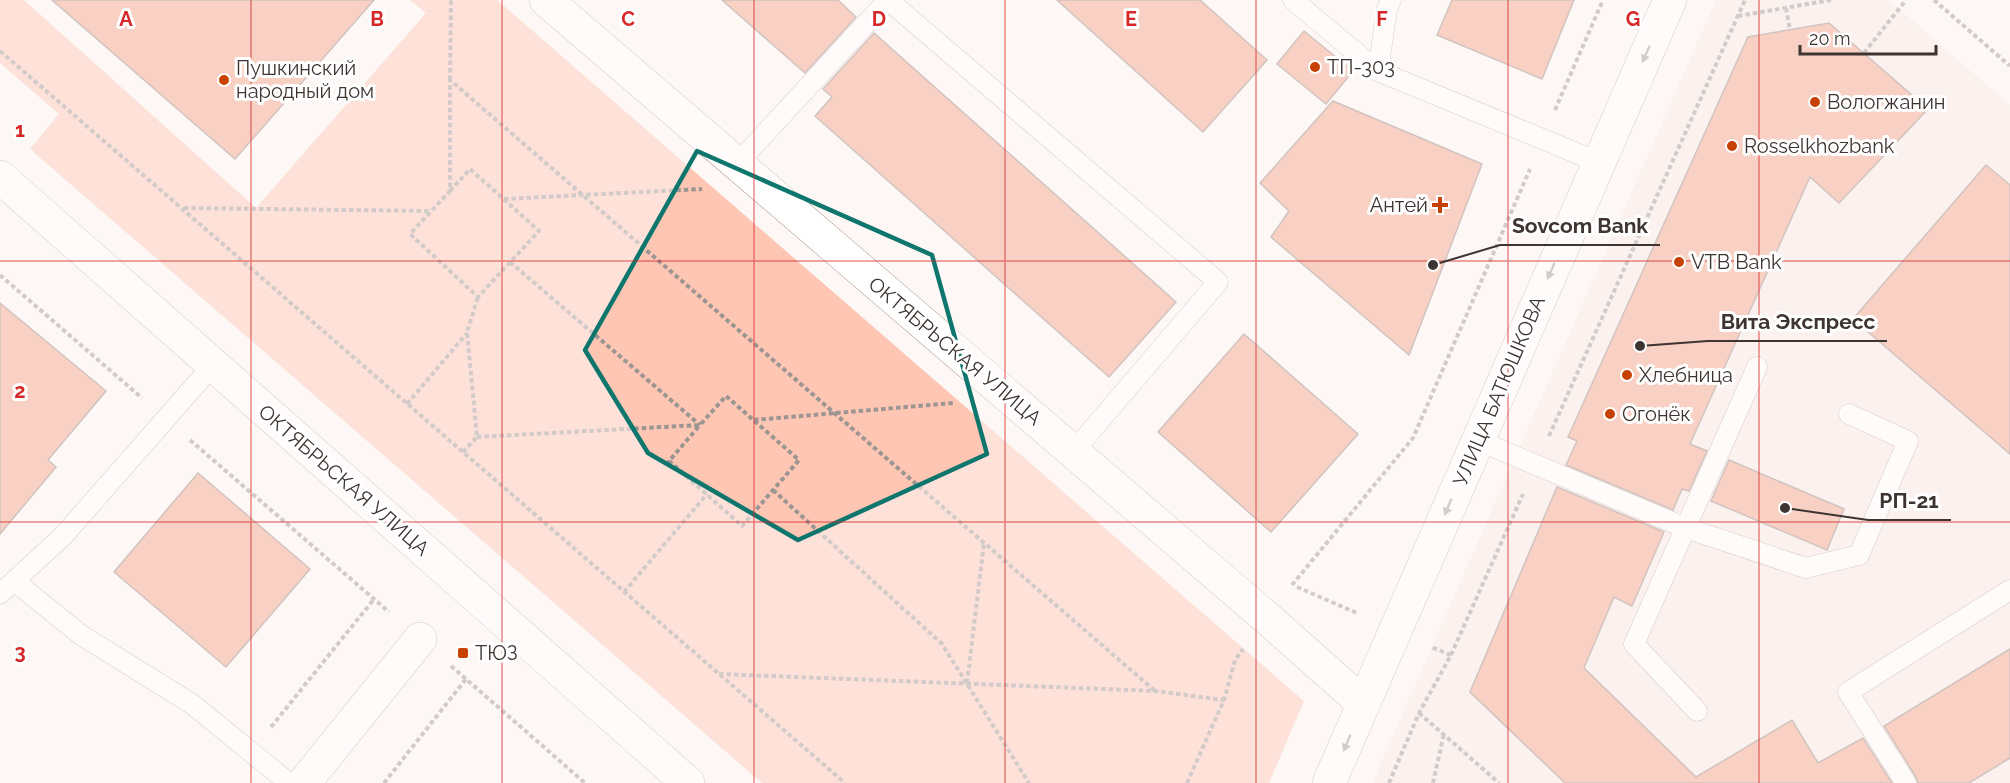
<svg xmlns="http://www.w3.org/2000/svg" width="2010" height="783" viewBox="0 0 2010 783" font-family="Raleway,sans-serif">
<style>
.built{fill:#f8e9e5}
.green{fill:#fec6b3}
.building{fill:#f4a287;stroke:#9c847c;stroke-width:1.5}
.lines{fill:none;stroke-linecap:round;stroke-linejoin:round}
.service-casing{stroke:#b29991;stroke-width:21}
.minor-casing{stroke:#b29991;stroke-width:34}
.secondary-casing{stroke:#b29991;stroke-width:34}
.path{stroke:#9d9592;stroke-width:4;stroke-dasharray:4.5 3;stroke-linecap:butt}
.service{stroke:#fff;stroke-width:20}
.minor{stroke:#fff;stroke-width:33}
.secondary{stroke:#fff;stroke-width:33}
.oneway{fill:#9e9a98}
.marked{fill:none;stroke:#0f766e;stroke-width:4.5;stroke-linejoin:round}
.grid{fill:none;stroke:#d62828;stroke-width:1.5;stroke-opacity:0.55}
.poi-dot{fill:#c74100;stroke:#fff;stroke-width:2}
.labels{text-anchor:middle;dominant-baseline:central;stroke-width:6;stroke-linejoin:round;paint-order:stroke}
.poi-label{font-size:20px;fill:#3e3431;stroke:#fff;text-anchor:start}
.street-label{font-size:20px;fill:#3e3431;stroke:#fff}
.grid-label{font-size:20px;text-anchor:middle;font-weight:bold;fill:#d62828;stroke:#fff;stroke-width:6;stroke-linejoin:round;paint-order:stroke}
.leader{fill:none;stroke:#3e3431;stroke-width:2}
.callout-dot{fill:#3e3431;stroke:#fff;stroke-width:2}
.callout-label{font-size:21px;text-anchor:middle;font-weight:bold;fill:#3e3431;stroke:#fff;stroke-width:6;stroke-linejoin:round;paint-order:stroke}
</style>
<rect width="100%" height="100%" fill="#fdf7f5"/>
<path class="built" d="M1716,0H1889L2010,105V783H1372Z"/>
<path class="green" d="M0,0H24L256,208L426,13L410,0H497L1304,701L1269,783H762L30,149L59,114L0,63Z"/>
<path class="building" d="M52,0H374L235,159Z
M722,0H838L856,17L805,73Z
M1057,0H1200L1267,60L1203,132Z
M1452,0H1574L1542,79L1437,35Z
M1829,23L1928,109L1839,203L1810,177L1690,444L1707,451L1689,491L1682,489L1673,510L1566,465L1577,441L1568,437L1748,37Z
M1304,31L1353,71L1326,104L1277,64Z
M874,33L1176,302L1109,377L815,116L832,97L823,89Z
M1333,101L1482,164L1409,355L1271,237L1289,211L1260,183Z
M1986,165L2010,185V454L1853,319Z
M0,303L106,391L48,460L56,467L0,534Z
M1244,334L1358,434L1271,532L1158,432Z
M1729,460L1844,509L1827,550L1711,501Z
M198,473L310,569L226,667L114,572Z
M1557,487L1664,532L1632,606L1614,597L1584,668L1696,777L1792,720L1818,763L1863,738L1892,783H1565L1470,692Z
M2010,649V758L1969,783H1918L1916,777L1884,726Z"/>
<g class="lines">
<defs>
<path id="service" d="M1293,0L1378,71L1598,162
M1378,71L1387,9L1391,0
M736,165L888,0L1218,282L1073,452
M1477,440L1686,528L1806,568L1859,555L1908,441L1849,414
M14,581L81,635L192,704L289,783
M0,594L63,536L213,365
M1697,711L1634,644L1757,367
M1906,783L1848,692L2010,590"/>
<path id="minor" d="M546,0L1267,618L1364,704
M304,783L420,639
M1329,783L1670,0"/>
<path id="secondary" d="M0,177L688,783"/>
</defs>
<use href="#service" class="service-casing"/>
<use href="#minor" class="minor-casing"/>
<use href="#secondary" class="secondary-casing"/>
<path class="path" d="M1934,0L2010,66
M1786,8L1790,30
M1738,16L1831,0
M0,51L845,783
M1864,53L1906,0
M450,80L451,0
M1555,110L1603,0
M450,191L470,169L539,231L478,297L410,234L450,191V80L1155,691
M504,199L702,189
M184,208L431,211
M510,262L700,425
M0,275L142,398
M407,404L467,333
M754,420L953,403
M1549,436L1745,0
M477,437L700,425L726,396L799,460L742,526L669,461L700,425
M190,440L389,612
M463,452L477,437L467,332L478,297
M773,490L942,644L1029,783
M1292,585L1413,438L1530,169
M1297,587L1359,614
M624,592L707,494
M1451,655L1523,494
M451,666L466,679
M719,674L1155,691L1224,700
M967,683L984,543
M1419,713L1499,783
M271,727L374,599
M384,783L466,679L585,783
M1187,783L1224,700L1235,660L1243,649
M1389,783L1419,713L1451,655L1431,647
M1433,783L1444,733"/>
<use href="#service" class="service"/>
<use href="#minor" class="minor"/>
<use href="#secondary" class="secondary"/>
</g>
<defs><path id="oneway-solid" d="M-6-.8H1V-3.2L6.5 0L1 3.2V.8H-6Z" transform="scale(1.5)"/></defs>
<g class="oneway">
<use href="#oneway-solid" transform="translate(1646 54) rotate(114)"/>
<use href="#oneway-solid" transform="translate(1551 271) rotate(114)"/>
<use href="#oneway-solid" transform="translate(1448 507) rotate(113)"/>
<use href="#oneway-solid" transform="translate(1347 743) rotate(113)"/>
</g>
<path d="M0 0H2010V783H0ZM697,151L932,255L987,454L798,540L648,453L585,350Z" fill="#fdf7f5" fill-opacity=".55" fill-rule="evenodd"/>
<path class="marked" d="M697,151L932,255L987,454L798,540L648,453L585,350Z"/>
<path class="grid" d="M251,0V783M502,0V783M754,0V783M1005,0V783M1256,0V783M1508,0V783M1759,0V783M0,261H2010M0,522H2010"/>
<g class="poi-dot">
<circle cx="1315" cy="67" r="6"/>
<circle cx="224" cy="80" r="6"/>
<circle cx="1815" cy="102" r="6"/>
<circle cx="1732" cy="146" r="6"/>
<path d="M1437 196h6v6h6v6h-6v6h-6v-6h-6v-6h6z"/>
<circle cx="1679" cy="262" r="6"/>
<circle cx="1627" cy="375" r="6"/>
<circle cx="1610" cy="414" r="6"/>
<rect x="457" y="647" width="12" height="12" rx="3"/>
</g>
<g class="labels">
<g class="poi-label">
<text x="1327" y="67">ТП-303</text>
<text x="236" y="68">Пушкинский<tspan x="236" dy="23">народный дом</tspan></text>
<text x="1827" y="102">Вологжанин</text>
<text x="1744" y="146">Rosselkhozbank</text>
<text x="1428" y="205" text-anchor="end">Антей</text>
<text x="1691" y="262">VTB Bank</text>
<text x="1639" y="375">Хлебница</text>
<text x="1622" y="414">Огонёк</text>
<text x="475" y="653">ТЮЗ</text>
</g>
<g class="street-label">
<text transform="translate(955 351) rotate(40)">ОКТЯБРЬСКАЯ УЛИЦА</text>
<text transform="translate(1499 391) rotate(-67)">УЛИЦА БАТЮШКОВА</text>
<text transform="translate(344 480) rotate(41)">ОКТЯБРЬСКАЯ УЛИЦА</text>
</g>
</g>
<g class="grid-label">
<text x="126" y="26">A</text>
<text x="377" y="26">B</text>
<text x="628" y="26">C</text>
<text x="879" y="26">D</text>
<text x="1131" y="26">E</text>
<text x="1382" y="26">F</text>
<text x="1633" y="26">G</text>
<text x="20" y="137">1</text>
<text x="20" y="398">2</text>
<text x="20" y="659">3</text>
</g>
<path class="leader" d="M1433 265L1500 245H1660M1640 346L1708 341H1887M1785 508L1868 520H1951"/>
<g class="callout-dot">
<circle cx="1433" cy="265" r="6"/>
<circle cx="1640" cy="346" r="6"/>
<circle cx="1785" cy="508" r="6"/>
</g>
<g class="callout-label">
<text x="1580" y="233">Sovcom Bank</text>
<text x="1798" y="329">Вита Экспресс</text>
<text x="1909" y="508">РП-21</text>
</g>
<path d="M1800 45v9h136v-9" fill="none" stroke="#3e3431" stroke-width="3"/>
<text x="1809" y="45" font-size="18" fill="#3e3431" stroke="#ffffff" stroke-width="4.5" paint-order="stroke">20 m</text>
</svg>
